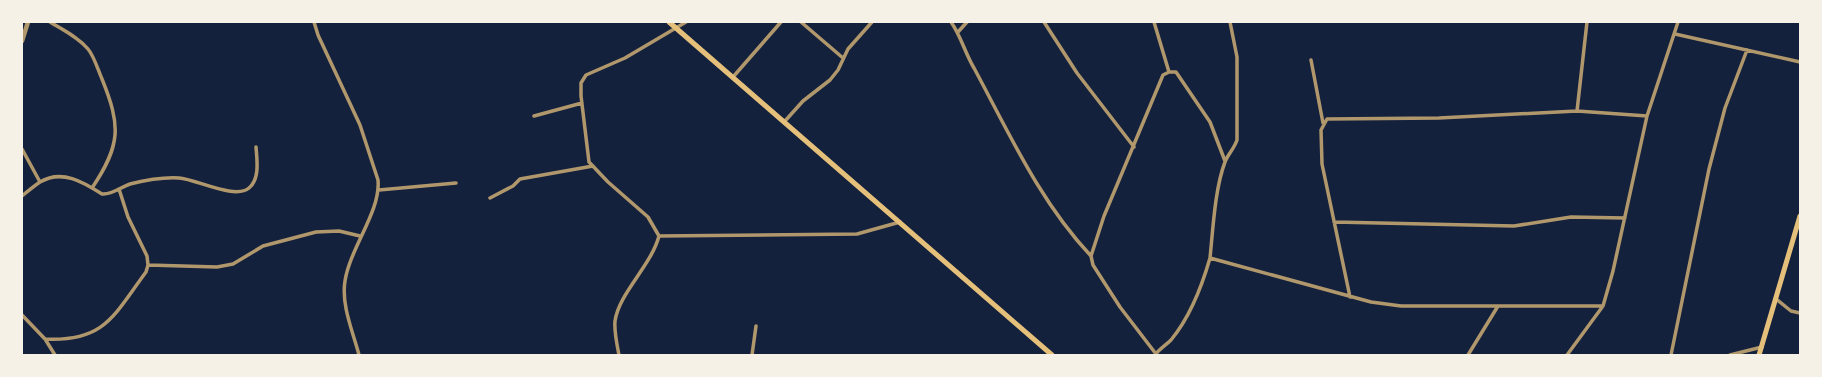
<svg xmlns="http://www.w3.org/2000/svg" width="1822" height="377" viewBox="0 0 1822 377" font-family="'DM Sans',sans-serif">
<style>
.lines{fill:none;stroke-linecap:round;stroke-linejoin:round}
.minor{stroke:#b1986c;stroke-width:3.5}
.tertiary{stroke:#b1986c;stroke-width:4.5}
.secondary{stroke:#e5c07b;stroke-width:5}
</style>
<rect width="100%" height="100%" fill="#14213d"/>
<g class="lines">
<path class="minor" d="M50,22C63,30 78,37 88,49C94,56 98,70 102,79C121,126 121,145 92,188
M314,22L318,35L360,125L378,180C381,211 350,248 345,281C341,305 353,332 359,355
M801,22L843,58
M951,22C961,36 965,53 974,68C1009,133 1040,202 1091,256
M1044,22L1077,73L1134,147
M1154,22L1169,72
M958,32L967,22
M1675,34L1800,62
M1311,60L1323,123
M733,77L781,22
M1577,111L1587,22
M534,116L582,103
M785,121L803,101L830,80L838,70L848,49L872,22
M22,149L40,182
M379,190L456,183
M22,196C28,191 34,186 40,182C62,169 83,182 102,194C112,195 121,187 130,184C146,180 162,177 179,178C196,179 235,200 249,188C260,179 257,160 256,147
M490,198L513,186L520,179L593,166
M1334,222L1514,226L1571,217L1625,218
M659,236L857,234L900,222
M1210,258C1213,229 1215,188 1225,162C1228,154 1234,149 1237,140V57L1230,22
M148,265L217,267L233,264L263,246L316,232L339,231L360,236
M1350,297L1322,164L1321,130L1327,119L1439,118L1577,111L1647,116
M1776,299L1791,311L1800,313
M22,315L45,339L55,355
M45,339C105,342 114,315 146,272L148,265L147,256L128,217L119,189
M1156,354L1120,307L1093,265L1091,256L1104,216L1163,75L1169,72H1176L1210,122L1225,161
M619,355C617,345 614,331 615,321C619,293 651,266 659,236L648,217L608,182L589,162L581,96V83L586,75L625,58L686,22
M752,355L756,326
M1155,355C1159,349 1166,345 1171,340C1190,317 1202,286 1210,258L1371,302L1401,306H1603
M1468,355L1498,306
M1567,355L1603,306L1613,271L1647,116L1678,22
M1671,355L1709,169L1725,108L1747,50
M1730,355L1762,347"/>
<path class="tertiary" d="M22,41L28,22"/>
<path class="secondary" d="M669,22L1052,355
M1759,355L1800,216"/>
</g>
<rect width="1822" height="377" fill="none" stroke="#f6f1e7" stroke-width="46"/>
</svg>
